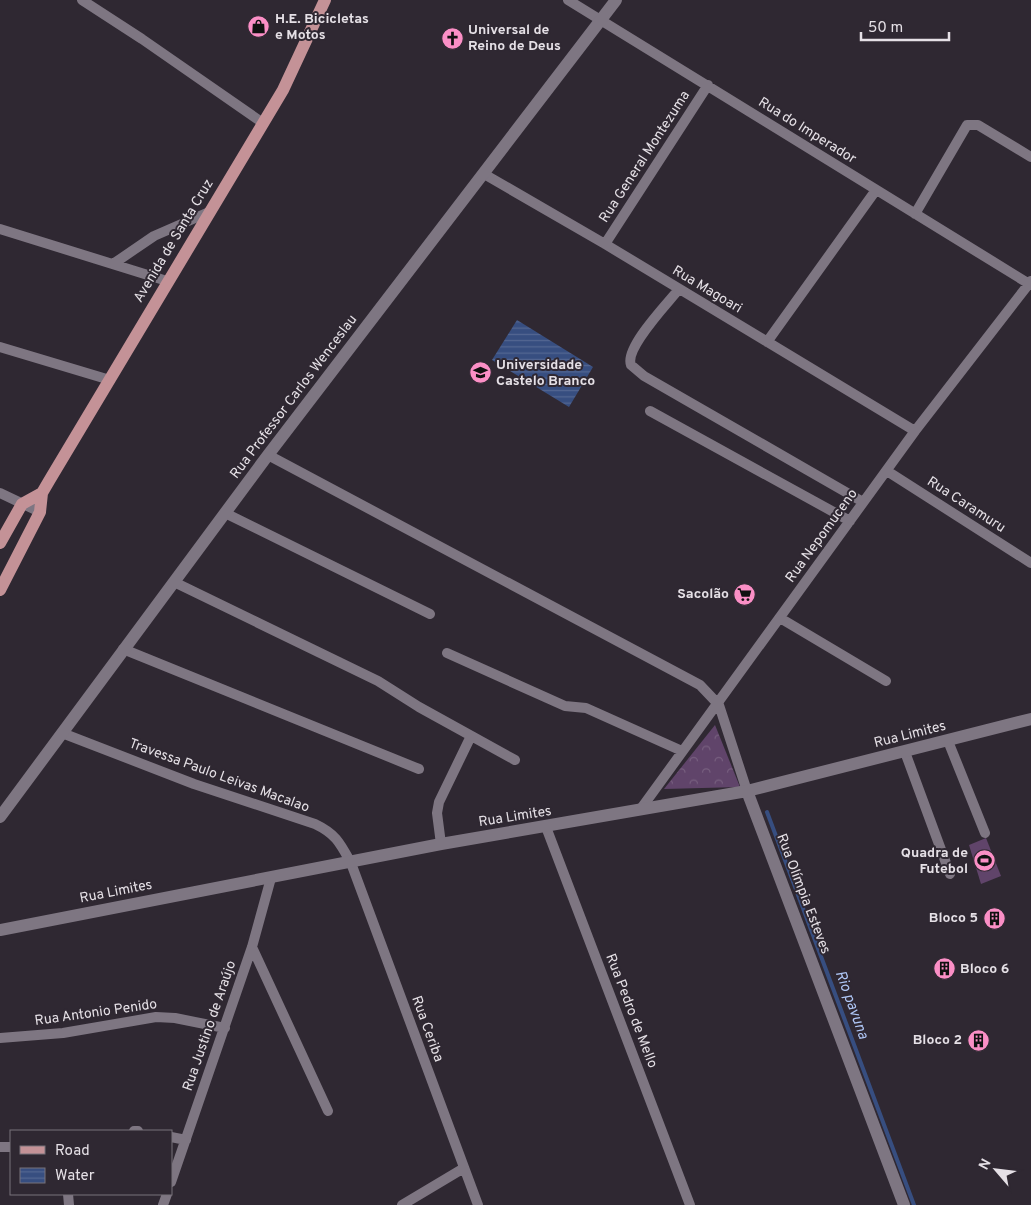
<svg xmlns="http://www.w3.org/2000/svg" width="1031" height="1205" viewBox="0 0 1031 1205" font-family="Overpass,sans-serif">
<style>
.forest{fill:url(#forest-crowns)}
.pitch{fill:#60446a}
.water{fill:url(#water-rules)}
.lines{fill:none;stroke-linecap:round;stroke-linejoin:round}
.stream{stroke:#374e80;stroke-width:4}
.street{stroke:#7e7682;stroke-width:10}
.secondary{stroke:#7e7682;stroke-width:12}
.primary{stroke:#c49297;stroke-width:12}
.labels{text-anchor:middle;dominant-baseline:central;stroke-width:4;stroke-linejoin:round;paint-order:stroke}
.poi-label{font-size:14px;font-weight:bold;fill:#e5e0e6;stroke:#2f2832;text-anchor:start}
.street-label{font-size:14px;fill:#e5e0e6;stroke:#2f2832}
.water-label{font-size:15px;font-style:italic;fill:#afc6f5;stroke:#2f2832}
</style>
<defs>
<pattern id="forest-crowns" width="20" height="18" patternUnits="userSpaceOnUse" patternTransform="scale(1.25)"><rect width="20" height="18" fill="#60446a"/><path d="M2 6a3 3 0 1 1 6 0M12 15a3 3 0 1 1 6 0" fill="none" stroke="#775f7f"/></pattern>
<pattern id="water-rules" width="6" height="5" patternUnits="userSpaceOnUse" patternTransform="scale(1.25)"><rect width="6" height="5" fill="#374e80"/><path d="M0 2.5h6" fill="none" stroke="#546792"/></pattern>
</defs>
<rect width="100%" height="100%" fill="#2f2832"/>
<path class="forest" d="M715,725L740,787L664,789Z"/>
<path class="pitch" d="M986,838L1001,876L981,884L969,845Z"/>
<path class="water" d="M517,320L593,367L569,407L492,360Z"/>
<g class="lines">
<path class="stream" d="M767,812L914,1205"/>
<path class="street" d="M82,0L142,39L263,123
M568,0L1031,285
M484,174L605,244L915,431
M915,214L967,125H978L1031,157
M0,229L167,281
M605,244L708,85
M113,264L154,236L209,212
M679,289C668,303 624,348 631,365L644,376L863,502
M767,342L876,190
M0,347L110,380
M650,411L850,521
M268,455L700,685L719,705L747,791
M887,471L1031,563
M0,493L40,512
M225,513L430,614
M174,582L378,681L419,707L515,760
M780,618L886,681
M123,649L419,769
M447,653L565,706L586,708L682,751
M62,733L194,784L315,824C336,834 340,843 351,863L478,1205
M948,741L985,833
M905,752L950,874
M640,810L915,431L1031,281
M546,827L690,1205
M441,844L437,813L439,802L471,736
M252,947L328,1111
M0,1038L63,1033L156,1017L175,1018L225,1028
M134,1131H138
M171,1137L186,1140
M0,1147H11
M171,1182L252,947L271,878
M68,1194L69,1205
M163,1205L167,1194
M402,1205L464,1168"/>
<path class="secondary" d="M747,791L904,1205
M0,817L268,455L616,0
M0,930L441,844L747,791L1031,719"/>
<path class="primary" d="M0,543L22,504L42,493
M0,590L40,512L42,493L49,481L283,90L325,0"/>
</g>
<defs>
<symbol id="shop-disc" viewBox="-11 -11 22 22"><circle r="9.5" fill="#fb8fc6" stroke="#2f2832"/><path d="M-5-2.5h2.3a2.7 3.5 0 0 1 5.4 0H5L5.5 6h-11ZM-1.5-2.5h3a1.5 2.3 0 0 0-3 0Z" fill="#111"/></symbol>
<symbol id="church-disc" viewBox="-11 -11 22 22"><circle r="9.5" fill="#fb8fc6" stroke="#2f2832"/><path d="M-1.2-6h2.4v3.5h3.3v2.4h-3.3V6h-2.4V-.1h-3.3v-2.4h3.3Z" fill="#111"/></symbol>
<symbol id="university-disc" viewBox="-11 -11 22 22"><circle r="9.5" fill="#fb8fc6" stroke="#2f2832"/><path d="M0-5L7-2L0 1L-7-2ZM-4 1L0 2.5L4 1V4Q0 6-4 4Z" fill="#111"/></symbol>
<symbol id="supermarket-disc" viewBox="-11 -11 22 22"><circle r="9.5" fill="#fb8fc6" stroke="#2f2832"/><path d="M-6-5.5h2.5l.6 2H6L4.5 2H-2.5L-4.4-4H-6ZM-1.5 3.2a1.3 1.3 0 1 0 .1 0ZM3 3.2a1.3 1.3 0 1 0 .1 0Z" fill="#111"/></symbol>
<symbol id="stadium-disc" viewBox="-11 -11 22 22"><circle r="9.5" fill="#fb8fc6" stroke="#2f2832"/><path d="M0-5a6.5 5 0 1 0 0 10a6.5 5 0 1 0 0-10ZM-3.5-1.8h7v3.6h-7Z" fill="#111"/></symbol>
<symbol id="building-disc" viewBox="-11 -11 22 22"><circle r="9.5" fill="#fb8fc6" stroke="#2f2832"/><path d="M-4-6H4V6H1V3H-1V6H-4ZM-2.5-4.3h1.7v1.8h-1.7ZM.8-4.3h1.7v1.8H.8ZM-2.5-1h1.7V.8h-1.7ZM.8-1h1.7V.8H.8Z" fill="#111"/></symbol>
</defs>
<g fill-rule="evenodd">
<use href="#shop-disc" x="246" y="14" width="25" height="25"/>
<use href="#church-disc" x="440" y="26" width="25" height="25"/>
<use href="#university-disc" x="468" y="360" width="25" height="25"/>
<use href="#supermarket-disc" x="732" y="582" width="25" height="25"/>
<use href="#stadium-disc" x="972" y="848" width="25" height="25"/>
<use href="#building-disc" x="982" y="906" width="25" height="25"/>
<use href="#building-disc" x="932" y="956" width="25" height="25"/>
<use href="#building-disc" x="966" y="1028" width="25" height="25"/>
</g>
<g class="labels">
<g class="poi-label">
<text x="275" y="19">H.E. Bicicletas<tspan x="275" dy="16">e Motos</tspan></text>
<text x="468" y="30">Universal de<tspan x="468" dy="16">Reino de Deus</tspan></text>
<text x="496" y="365">Universidade<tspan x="496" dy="16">Castelo Branco</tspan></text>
<text x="729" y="594" text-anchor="end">Sacolão</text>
<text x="968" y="853" text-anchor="end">Quadra de<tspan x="968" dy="16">Futebol</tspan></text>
<text x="978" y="918" text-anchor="end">Bloco 5</text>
<text x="960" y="969">Bloco 6</text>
<text x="962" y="1040" text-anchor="end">Bloco 2</text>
</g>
<g class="street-label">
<text transform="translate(807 131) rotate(32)">Rua do Imperador</text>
<text transform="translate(645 157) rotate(-57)">Rua General Montezuma</text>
<text transform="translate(174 241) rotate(-59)">Avenida de Santa Cruz</text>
<text transform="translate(707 290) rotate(31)">Rua Magoari</text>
<text transform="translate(294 397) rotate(-53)">Rua Professor Carlos Wenceslau</text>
<text transform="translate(966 505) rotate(33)">Rua Caramuru</text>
<text transform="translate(822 536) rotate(-54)">Rua Nepomuceno</text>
<text transform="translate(910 735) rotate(-14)">Rua Limites</text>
<text transform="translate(219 776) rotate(20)">Travessa Paulo Leivas Macalao</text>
<text transform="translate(515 817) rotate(-9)">Rua Limites</text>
<text transform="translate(116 892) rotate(-11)">Rua Limites</text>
<text transform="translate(803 894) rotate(69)">Rua Olímpia Esteves</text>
<text transform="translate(631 1011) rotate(69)">Rua Pedro de Mello</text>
<text transform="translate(96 1013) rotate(-8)">Rua Antonio Penido</text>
<text transform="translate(210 1026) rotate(-71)">Rua Justino de Araújo</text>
<text transform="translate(427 1029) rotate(70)">Rua Ceriba</text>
</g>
<g class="water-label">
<text transform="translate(851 1005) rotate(70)">Rio pavuna</text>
</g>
</g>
<rect x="10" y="1130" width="162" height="65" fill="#2f2832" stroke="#78727a"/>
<rect x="20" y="1146" width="25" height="8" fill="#c49297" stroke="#78727a"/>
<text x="55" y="1155" font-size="15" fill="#e5e0e6">Road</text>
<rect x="20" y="1168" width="25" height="15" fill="url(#water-rules)" stroke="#78727a"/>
<text x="55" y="1180" font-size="15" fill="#e5e0e6">Water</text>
<g transform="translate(996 1170) rotate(298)" stroke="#2f2832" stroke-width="4" paint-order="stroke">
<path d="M0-4L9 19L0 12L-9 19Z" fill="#e5e0e6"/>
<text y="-8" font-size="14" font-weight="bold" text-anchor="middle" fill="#e5e0e6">N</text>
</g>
<path d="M861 32v8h88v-8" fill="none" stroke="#e5e0e6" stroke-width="2.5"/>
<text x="868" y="32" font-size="15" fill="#e5e0e6" stroke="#2f2832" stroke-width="4" paint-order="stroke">50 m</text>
</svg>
